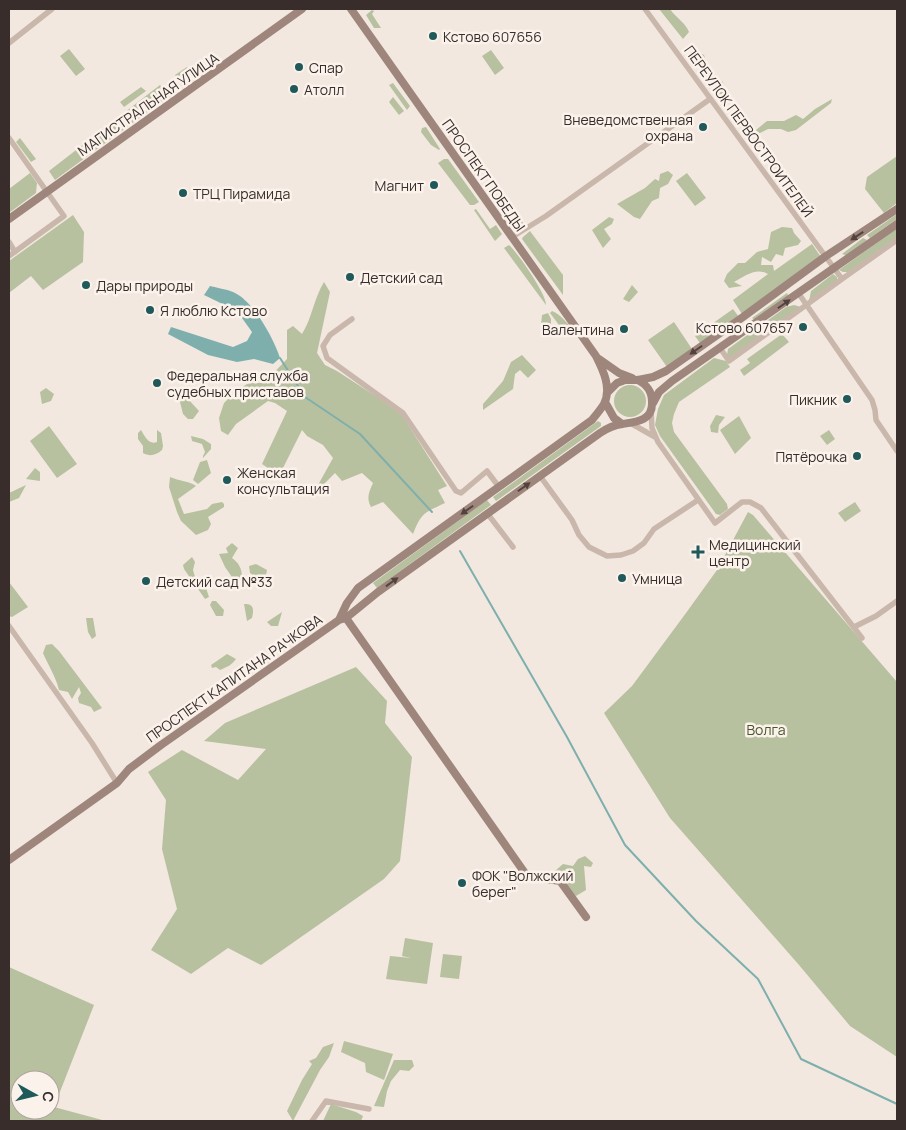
<svg xmlns="http://www.w3.org/2000/svg" width="906" height="1130" viewBox="0 0 906 1130" font-family="Manrope,sans-serif">
<style>
.green{fill:#b8c19f;fill-rule:evenodd}
.water{fill:#7eafad}
.lines{fill:none;stroke-linecap:round;stroke-linejoin:round}
.stream{stroke:#7eafad;stroke-width:2}
.street{stroke:#cab7ab;stroke-width:5.5}
.secondary{stroke:#9e867c;stroke-width:8}
.oneway{fill:#52433e}
.poi-dot{fill:#205959;stroke:#faf2eb;stroke-width:2}
.labels{text-anchor:middle;dominant-baseline:central;stroke-width:5;stroke-linejoin:round;paint-order:stroke}
.poi-label{font-size:14px;fill:#382d2a;stroke:#faf2eb;text-anchor:start}
.street-label{font-size:14px;fill:#382d2a;stroke:#faf2eb}
.park-label{font-size:14px;fill:#4a562e;stroke:#faf2eb}
</style>
<rect width="100%" height="100%" fill="#f2e8df"/>
<path class="green" d="M659,9H670C676,18 685,22 689,32L683,39Z
M372,10L374,11L372,14L381,28H374L366,15Z
M69,49L85,69L76,76L60,56Z
M491,50L504,68L495,75L482,56Z
M700,53L704,55C706,64 712,67 714,76L723,82L725,92L719,95C709,82 701,70 694,55Z
M187,67L191,73L179,81L175,75Z
M393,83L410,106L407,110L389,85Z
M160,85L168,97L55,180L49,171Z
M141,87L146,91L124,107L120,102Z
M393,97L404,111L399,115L389,102Z
M832,99L831,103L796,130L788,132L781,129H768L758,134L756,130L767,121H784L796,115L803,119L815,109Z
M426,127L440,149L439,150L431,145L421,132L422,128Z
M20,138L36,159L31,162L16,142Z
M897,156V203L884,213L865,189L867,177Z
M444,159H448L479,202L474,205H470L438,163Z
M668,171L673,175L668,184L660,188L659,198L652,201L640,219L634,217L617,204L645,188L655,179L659,181L660,174Z
M30,173L37,183L36,193L9,213V189Z
M687,173L706,198L695,206L676,181Z
M507,201L526,227L519,229L515,228L500,207Z
M476,209L490,229L496,225L502,234L495,241L474,210Z
M897,214V219L870,238L867,235Z
M73,215L84,232L83,262L43,290L31,276L9,293V261Z
M609,217L614,219L612,224L604,229L611,239L603,248L592,230Z
M782,227L792,228L794,233L801,241L798,245L785,248L783,256L776,254L771,262L762,257L761,265H773L774,271L812,244L821,257L742,314L733,300L768,274C756,267 745,276 734,282L742,286L729,288L724,281L727,274L738,263H745L757,252L768,249L771,232Z
M897,228V238L848,272H843L839,270Z
M530,231L563,275V295L522,239L523,237Z
M863,238L867,240L848,256L842,254Z
M509,245C518,253 547,295 546,305L504,248Z
M833,274L837,277V281L809,301L811,291Z
M324,282L330,292L317,353L325,365L337,371L400,412L447,486L438,490L445,503C424,513 422,512 413,534L383,502L371,507C366,498 369,492 373,483L362,473L342,481L335,473L322,486L318,485L333,458L323,445L307,436L302,430L283,468L277,474L262,464L287,411L275,403L268,401L236,424L228,435L221,431L219,418L224,403L237,390L249,383H264L287,359V330L293,326L302,334C312,318 314,298 324,282Z
M632,285L638,292L629,302L623,299Z
M787,293L789,297L755,320L752,318Z
M794,305L801,307L730,358L727,355L728,349L786,307Z
M733,309L739,317L700,343L695,336Z
M552,311C562,315 569,325 575,334L565,333L550,313Z
M548,313L551,319V326L544,332L541,325L542,315Z
M674,322L692,349L667,367L648,340Z
M782,334L789,342L744,376L740,370L750,363L747,359Z
M522,355L536,370L528,378L520,370L515,374L513,389L483,410V404L503,381L511,362Z
M714,358L726,361L730,367L679,402L674,414L672,423L674,432L727,504L728,509L720,515L716,514L660,436L655,425L658,409L664,395Z
M614 401a16 16 0 1 1 32 0a16 16 0 1 1-32 0Z
M46,388L54,394L51,401L42,404L40,392Z
M184,398L189,400L199,411L193,419H188L183,414L180,402Z
M716,415L725,417L719,425L718,433L711,432L710,426Z
M739,416L751,438L735,454L720,430Z
M598,421L601,423V426L496,501L493,497Z
M49,426L77,464L57,478L30,441Z
M141,430C145,437 149,445 157,442V430L161,433L163,446L162,450C156,455 150,457 143,453V446L138,439V433Z
M829,430L835,439L827,445L820,436Z
M191,436L203,439L211,444V449L203,458V456L205,452L202,444L192,441Z
M207,460L211,473L198,484L193,480L200,462Z
M35,468L40,472V481L26,479Z
M170,477C179,481 189,481 196,486L178,499L184,514L207,509L212,504L222,502L224,504V507L208,517L211,524L208,530L196,535L181,521L177,512L169,487Z
M26,485L19,498L9,502V493Z
M487,500L491,505L377,588L373,583Z
M855,502L861,511L845,522L838,513Z
M748,512L753,515L897,682V1057L850,1026L799,965L670,818L604,713L632,686L686,613L717,570Z
M232,543L238,548L232,558C239,563 242,569 242,577L234,580L225,567L219,554L228,553L226,548Z
M192,557L195,562L193,570L195,577L203,579L209,597L205,599L184,569L183,565Z
M256,564L267,570L265,580L259,582L257,578L250,573L249,566Z
M9,582L28,607L12,617L9,616Z
M212,601H216L224,610L223,616H216L210,605Z
M244,604C254,603 254,610 252,618L247,621Z
M282,612L278,626H271L267,622Z
M86,618H93L96,636L92,639L88,632Z
M52,644L59,651L102,708L94,712L91,707L79,703L78,698L81,693L79,687L72,699L68,692L59,690C56,677 48,665 43,653L46,645Z
M227,654L236,659C232,665 227,667 220,670L216,667L212,668L211,665Z
M356,667L387,701L385,723L412,757L400,861L384,879L261,965L228,948L191,974L151,950L177,909L162,849L166,800L148,772L182,750L238,780L266,749L204,741L225,723Z
M585,856L593,863L591,867L584,866L586,890L576,896L562,889L565,881L559,883L555,871L563,864L573,866L578,859Z
M405,938L433,943L427,984L386,979L390,956L411,958L402,956Z
M443,954L462,956L459,979L440,977Z
M9,967L94,1005L54,1107L106,1121H9ZM20,1080H50V1110H20Z
M344,1041L393,1054L384,1080L366,1072L365,1063L341,1052Z
M334,1043L329,1057L320,1070L293,1121L287,1111L302,1080L312,1064L309,1061L316,1058L323,1047Z
M394,1060H412L414,1066L409,1071L400,1070L391,1081L387,1091L384,1107L374,1106Z
M331,1104L356,1112L363,1116L361,1121H323Z"/>
<path class="water" d="M210,286C217,288 226,289 233,292C253,300 274,339 280,358L273,364L254,359L237,362L208,355L168,334L171,327L233,347L247,341L252,332L237,311L204,295Z"/>
<g class="lines">
<path class="stream" d="M280,358L305,397L360,434L432,512
M460,551L567,737L625,845L696,921L758,979L801,1059L897,1104"/>
<path class="street" d="M645,9L842,279L897,240
M9,43L52,9
M9,138L64,216L9,256
M512,237L546,216L710,99
M9,242L15,252
M799,294L872,400L875,410L876,420L897,451
M352,319L330,335L323,346L327,358L403,413L456,491L461,493L487,471L499,487
M720,348L729,361L842,279
M651,411L652,428L658,442L715,523L742,502H750L761,508L862,638
M632,424L655,437
M540,476L572,520L579,535L589,547L607,556L621,555L633,551L644,543L654,529L698,500
M487,513L513,547
M9,626L92,743L117,783
M854,627L876,616L897,601
M312,1121L326,1101L369,1109"/>
<path class="secondary" d="M9,219L302,9
M599,359L619,373L632,378
M607,393L617,383L625,380H638L653,377L666,371L743,317L826,256L897,209
M605,402L614,418L622,424
M653,403L659,392L672,381L897,224
M346,618L527,876L560,881L586,917
M339,620L346,618L378,592L600,433C606,429 614,425 622,424C636,422 653,421 652,402C652,391 647,385 638,380
M9,860L117,783L129,769L161,745L339,620L347,603L358,588L592,420C596,415 601,409 604,404C612,388 603,370 596,356L351,9"/>
</g>
<defs><path id="oneway-solid" d="M-6-.8H1V-3.2L6.5 0L1 3.2V.8H-6Z" transform="scale(1.25)"/></defs>
<g class="oneway">
<use href="#oneway-solid" transform="translate(857 236) rotate(147)"/>
<use href="#oneway-solid" transform="translate(784 304) rotate(-35)"/>
<use href="#oneway-solid" transform="translate(696 350) rotate(145)"/>
<use href="#oneway-solid" transform="translate(524 487) rotate(-35)"/>
<use href="#oneway-solid" transform="translate(467 510) rotate(145)"/>
<use href="#oneway-solid" transform="translate(392 582) rotate(-36)"/>
</g>
<g class="poi-dot">
<circle cx="433" cy="36" r="5"/>
<circle cx="299" cy="67" r="5"/>
<circle cx="294" cy="89" r="5"/>
<circle cx="703" cy="127" r="5"/>
<circle cx="434" cy="185" r="5"/>
<circle cx="183" cy="193" r="5"/>
<circle cx="350" cy="277" r="5"/>
<circle cx="86" cy="285" r="5"/>
<circle cx="150" cy="310" r="5"/>
<circle cx="803" cy="327" r="5"/>
<circle cx="624" cy="329" r="5"/>
<circle cx="157" cy="383" r="5"/>
<circle cx="847" cy="399" r="5"/>
<circle cx="857" cy="456" r="5"/>
<circle cx="227" cy="480" r="5"/>
<path d="M695.5 544.5h5v5h5v5h-5v5h-5v-5h-5v-5h5z"/>
<circle cx="622" cy="578" r="5"/>
<circle cx="146" cy="581" r="5"/>
<circle cx="462" cy="883" r="5"/>
</g>
<g class="labels">
<g class="poi-label">
<text x="443" y="36">Кстово 607656</text>
<text x="309" y="67">Спар</text>
<text x="304" y="89">Атолл</text>
<text x="693" y="119" text-anchor="end">Вневедомственная<tspan x="693" dy="16">охрана</tspan></text>
<text x="424" y="185" text-anchor="end">Магнит</text>
<text x="193" y="193">ТРЦ Пирамида</text>
<text x="360" y="277">Детский сад</text>
<text x="96" y="285">Дары природы</text>
<text x="160" y="310">Я люблю Кстово</text>
<text x="793" y="327" text-anchor="end">Кстово 607657</text>
<text x="614" y="329" text-anchor="end">Валентина</text>
<text x="167" y="375">Федеральная служба<tspan x="167" dy="16">судебных приставов</tspan></text>
<text x="837" y="399" text-anchor="end">Пикник</text>
<text x="847" y="456" text-anchor="end">Пятёрочка</text>
<text x="237" y="472">Женская<tspan x="237" dy="16">консультация</tspan></text>
<text x="709" y="544">Медицинский<tspan x="709" dy="16">центр</tspan></text>
<text x="632" y="578">Умница</text>
<text x="156" y="581">Детский сад №33</text>
<text x="472" y="875">ФОК "Волжский<tspan x="472" dy="16">берег"</tspan></text>
</g>
<g class="street-label">
<text transform="translate(148 104) rotate(-35)">МАГИСТРАЛЬНАЯ УЛИЦА</text>
<text transform="translate(749 131) rotate(54)">ПЕРЕУЛОК ПЕРВОСТРОИТЕЛЕЙ</text>
<text transform="translate(484 175) rotate(55)">ПРОСПЕКТ ПОБЕДЫ</text>
<text transform="translate(234 678) rotate(-35)">ПРОСПЕКТ КАПИТАНА РАЧКОВА</text>
</g>
<g class="park-label">
<text x="766" y="729">Волга</text>
</g>
</g>
<rect width="906" height="1130" fill="none" stroke="#382d2a" stroke-width="20"/>
<g transform="translate(35 1095) rotate(98)"><circle r="24" fill="#faf2eb" stroke="#aca39e"/>
<path d="M0-4L9 19L0 12L-9 19Z" fill="#205959"/>
<text y="-8" font-size="14" font-weight="bold" text-anchor="middle" fill="#382d2a">С</text>
</g>
</svg>
